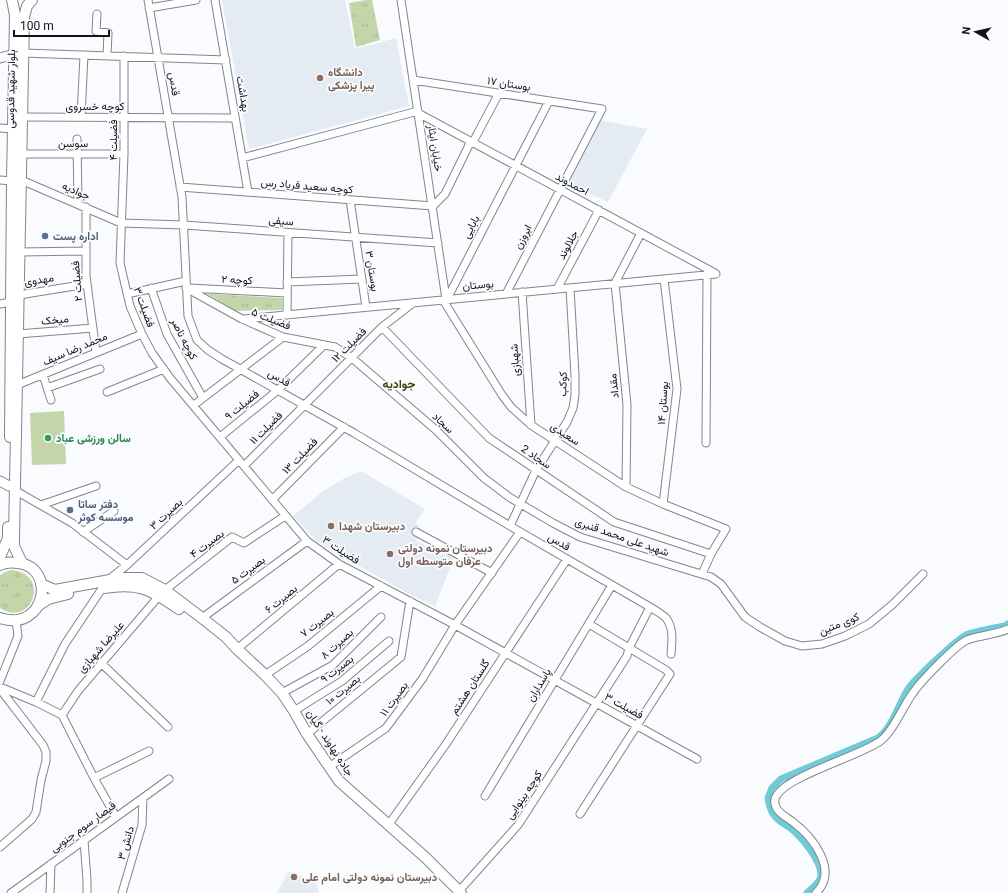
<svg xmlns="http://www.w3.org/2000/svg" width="1008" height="893" viewBox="0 0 1008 893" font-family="Roboto,Vazirmatn,sans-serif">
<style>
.built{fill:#e5ebf3}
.grass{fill:url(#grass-tufts)}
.pitch{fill:#c3d6aa}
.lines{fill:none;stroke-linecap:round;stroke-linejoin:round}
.canal{stroke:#6fccd6;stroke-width:7}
.minor-casing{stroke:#80868c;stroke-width:9}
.tertiary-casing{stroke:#80868c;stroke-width:11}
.secondary-casing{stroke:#80868c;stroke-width:12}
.minor{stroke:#fff;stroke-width:7}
.tertiary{stroke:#fff;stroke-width:9}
.secondary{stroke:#fff;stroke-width:10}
.education-dot{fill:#8d6e63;stroke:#f9fbfe;stroke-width:1.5}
.service-dot{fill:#5c6f8a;stroke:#f9fbfe;stroke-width:1.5}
.leisure-dot{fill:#2e9e5b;stroke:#f9fbfe;stroke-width:1.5}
.labels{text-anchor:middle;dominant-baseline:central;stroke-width:3.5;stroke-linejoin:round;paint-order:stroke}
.education-label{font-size:11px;font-weight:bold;fill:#785e54;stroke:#f9fbfe;text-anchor:start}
.street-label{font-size:11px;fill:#111316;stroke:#f9fbfe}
.service-label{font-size:11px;font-weight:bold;fill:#4e5e75;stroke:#f9fbfe;text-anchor:start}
.leisure-label{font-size:11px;font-weight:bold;fill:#27864d;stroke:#f9fbfe;text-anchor:start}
.neighbourhood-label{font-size:12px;font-weight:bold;fill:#3e4508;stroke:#f9fbfe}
</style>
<defs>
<pattern id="grass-tufts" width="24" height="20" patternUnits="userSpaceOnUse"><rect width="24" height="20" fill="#c3d6aa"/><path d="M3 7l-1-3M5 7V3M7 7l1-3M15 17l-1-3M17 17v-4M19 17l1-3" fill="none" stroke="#a6b792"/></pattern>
</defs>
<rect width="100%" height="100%" fill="#f9fbfe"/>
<path class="built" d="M222,0H345L355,49L396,38L409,106L249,149Z
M599,120L647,129L608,202L568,184Z
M361,471L425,509L416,523L422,530L416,541L454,558L435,606L409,594L319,543L293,516L322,492L343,479Z
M289,871L316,883L319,891L318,893H277Z"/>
<path class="grass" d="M366,0H372L380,40L356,47L349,3Z
M208,294L282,298V310L236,311Z
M11,570C52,573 32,629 0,608V575L5,572Z"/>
<path class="pitch" d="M64,411L66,464L32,465L30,413Z"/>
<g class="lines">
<path class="canal" d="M807,893C811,889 818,884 820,879C826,865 800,835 789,827C784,823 778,821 774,815C770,810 769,804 768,798L772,788L781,779L878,738C893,727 898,705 908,689C916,678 955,641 966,635C975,631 995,628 1005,626L1008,624"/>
<defs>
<path id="minor" d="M148,0L182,197L188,316L197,340L208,350L222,359L354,433L510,526L650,607C655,610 662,614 666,618C674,628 672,642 671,654
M215,0L248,192
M401,0L446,299
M149,8L196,0
M97,14L96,31L108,33L107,56
M23,53L226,60
M124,56V154L120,263L130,306L142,334L152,353L170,378L307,541L339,564L455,625L697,759
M413,80L602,109L506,294
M418,113L715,273
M22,117L235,118
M81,117L84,55
M0,128L13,129
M77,139L78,204
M473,142L499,93
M22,154H124
M242,158L418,111
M0,180L12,181
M21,180L121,223L184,225L438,243
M180,187L433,206L445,194L471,141
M350,200L366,307
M86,207V276L96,352
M20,252L86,251
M287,282L362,279
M151,288L167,334L203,398
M186,288L242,319L283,337L335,347L352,358L436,430L484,478L509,497L553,523L580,537L711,577L721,584L745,617L760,627L785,641L802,646L822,644L845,636L869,624L892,605L923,574
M189,288L287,293
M557,289L599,210
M522,292L531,425
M127,294L186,281
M19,295L87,284
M447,299L549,101
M443,300L502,395L511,407L531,425L626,487L663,504L726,529L711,554L702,574
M0,304L10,302
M287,315L288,233
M244,319L716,274
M382,327L489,438L614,522L711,554
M18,334L93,328
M43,375L51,400
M17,385L142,334
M47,388L100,369
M107,392L164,369
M194,405L283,337
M220,437L278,390L324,345
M706,443L707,274
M244,466L382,327L413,303
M626,487L627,405L615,283L641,233
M16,491L72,523L127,565
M272,500L344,427
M663,504L677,389L664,279
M41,505L96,486
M510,526L536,470L567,422L573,408L575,395V375L570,288
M83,532L114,511
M416,532L492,573
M165,590L232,537L244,543L285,516
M202,618L307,541
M237,649L339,564
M101,663L168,727
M265,675L308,646L381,586
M0,681L18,636L16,621
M0,687L36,702L62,715L94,778L116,817
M0,689L43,745L46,752V761L41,780L36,812L32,819L0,847
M282,693L333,665L381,617
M36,702L65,644L107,581L127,565L239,460
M294,711L342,681L389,641
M62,715L78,691L159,596
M307,734L401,657L410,601
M329,767L386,728L423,678L455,625L520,532
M94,778L149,751
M485,796L612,585
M580,814L670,674L666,670L589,624
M389,824L446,744L567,559
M84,840L87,880V893
M459,891L518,825L627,656L629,648L650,607
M11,893L169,779
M50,893L51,864
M122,893L142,825L143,798
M816,893C839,871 813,837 793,822C788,818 781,815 777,809C774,804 774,799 777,795C788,776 856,757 879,742C892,734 903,706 913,693C920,682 956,645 967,640C980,635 995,635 1008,629"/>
<path id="tertiary" d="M0,58L15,54
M0,481L9,486"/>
<path id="secondary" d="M10,437L12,181L15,15L12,0
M0,557L8,538V527
M22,563L14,546V537L24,17L27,6L32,0
M0,565C6,562 12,562 18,563C57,567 46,633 0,618
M41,584L55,590L121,578H142L165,590L202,618L226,637L237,649L265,675L282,693L294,711L307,734L339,781L426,858L461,893
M104,588C140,582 151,590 179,609
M39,605L48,599L68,594"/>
</defs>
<use href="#minor" class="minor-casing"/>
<use href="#tertiary" class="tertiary-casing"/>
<use href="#secondary" class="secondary-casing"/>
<use href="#minor" class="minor"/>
<use href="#tertiary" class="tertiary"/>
<use href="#secondary" class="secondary"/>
</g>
<g class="education-dot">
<circle cx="320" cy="78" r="4"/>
<circle cx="331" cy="526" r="4"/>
<circle cx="390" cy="554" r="4"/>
<circle cx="294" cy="877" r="4"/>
</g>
<g class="service-dot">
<circle cx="45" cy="236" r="4"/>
<circle cx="70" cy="510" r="4"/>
</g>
<circle class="leisure-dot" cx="48" cy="438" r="4"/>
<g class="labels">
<g class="education-label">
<text x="328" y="72">دانشگاه<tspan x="328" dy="13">پیرا پزشکی</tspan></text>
<text x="339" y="526">دبیرستان شهدا</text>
<text x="398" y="548">دبیرستان نمونه دولتی<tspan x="398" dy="13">عرفان متوسطه اول</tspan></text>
<text x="302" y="877">دبیرستان نمونه دولتی امام علی</text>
</g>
<g class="street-label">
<text transform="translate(174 84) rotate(81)">قدس</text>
<text transform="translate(509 84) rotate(9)">بوستان ۱۷</text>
<text transform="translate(11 89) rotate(-89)">بلوار شهید قدوسی</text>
<text transform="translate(243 94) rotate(80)">بهداشت</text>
<text x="95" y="106">کوچه خسروی</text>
<text transform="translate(113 140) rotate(-90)">فضیلت ۴</text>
<text x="73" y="143">سوسن</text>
<text transform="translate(435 148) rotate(81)">خیابان ایثار</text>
<text transform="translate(572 184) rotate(28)">احمدوند</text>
<text transform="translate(307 186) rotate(5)">کوچه سعید فریاد رس</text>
<text transform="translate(76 191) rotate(23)">جوادیه</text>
<text transform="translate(281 221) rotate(4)">سیفی</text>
<text transform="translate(471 227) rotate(-63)">بابایی</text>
<text transform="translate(523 237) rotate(-63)">ابروزن</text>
<text transform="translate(568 245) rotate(-62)">جلالوند</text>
<text transform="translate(372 271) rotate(81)">بوستان ۳</text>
<text transform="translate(39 280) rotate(-9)">مهدوی</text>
<text transform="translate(237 280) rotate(3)">کوچه ۲</text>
<text transform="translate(77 281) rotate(-95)">فضیلت ۲</text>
<text transform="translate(478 285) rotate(-5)">بوستان</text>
<text transform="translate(144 307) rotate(70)">فضیلت ۳</text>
<text transform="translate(271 319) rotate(22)">فضیلت ۵</text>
<text transform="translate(55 320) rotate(-5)">میخک</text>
<text transform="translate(184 339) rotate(63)">کوچه ناصر</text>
<text transform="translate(349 345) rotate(-45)">فضیلت ۱۲</text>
<text transform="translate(75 349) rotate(-23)">محمد رضا سیف</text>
<text transform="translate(515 360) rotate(-94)">شهبازی</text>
<text transform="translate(279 378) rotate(30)">قدس</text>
<text transform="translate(563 384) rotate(-89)">کوکب</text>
<text transform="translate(614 386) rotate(-96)">مقداد</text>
<text transform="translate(663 403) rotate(-86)">بوستان ۱۴</text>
<text transform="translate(242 405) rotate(-39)">فضیلت ۹</text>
<text transform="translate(443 423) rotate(43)">سجاد</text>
<text transform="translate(266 428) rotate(-45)">فضیلت ۱۱</text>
<text transform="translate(565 434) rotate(33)">سعیدی</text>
<text transform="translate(300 456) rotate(-46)">فضیلت ۱۳</text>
<text transform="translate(536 457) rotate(34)">سجاد 2</text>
<text transform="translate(166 514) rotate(-43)">بصیرت ۳</text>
<text transform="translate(622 537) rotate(19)">شهید علی محمد قنبری</text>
<text transform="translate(559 542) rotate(30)">قدس</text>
<text transform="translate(207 544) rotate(-37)">بصیرت ۴</text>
<text transform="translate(341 550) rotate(33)">فضیلت ۳</text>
<text transform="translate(248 570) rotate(-36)">بصیرت ۵</text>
<text transform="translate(281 599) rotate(-39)">بصیرت ۶</text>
<text transform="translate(317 623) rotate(-38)">بصیرت ۷</text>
<text transform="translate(839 624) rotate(-22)">کوی متین</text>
<text transform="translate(337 644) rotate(-42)">بصیرت ۸</text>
<text transform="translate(101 647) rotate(-49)">علیرضا شهبازی</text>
<text transform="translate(337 669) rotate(-37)">بصیرت ۹</text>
<text transform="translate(539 685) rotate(-59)">پاسداران</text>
<text transform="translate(470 687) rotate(-57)">گلستان هشتم</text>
<text transform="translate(343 690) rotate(-39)">بصیرت ۱۰</text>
<text transform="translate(394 699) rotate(-54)">بصیرت ۱۱</text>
<text transform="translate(624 706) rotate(29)">فضیلت ۳</text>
<text transform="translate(330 743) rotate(57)">جاده نهاوند - گیان</text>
<text transform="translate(524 795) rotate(-56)">کوچه بینوایی</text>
<text transform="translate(83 827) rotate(-36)">قیصار سوم جنوبی</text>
<text transform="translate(126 843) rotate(-74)">دانش ۳</text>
</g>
<g class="service-label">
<text x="53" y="236">اداره پست</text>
<text x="78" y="504">دفتر ساتا<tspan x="78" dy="13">موسسه کوثر</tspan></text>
</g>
<g class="leisure-label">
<text x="56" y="438">سالن ورزشی عباد</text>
</g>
<g class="neighbourhood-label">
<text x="399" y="384">جوادیه</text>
</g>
</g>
<g transform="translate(976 32) rotate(278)" stroke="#f9fbfe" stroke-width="3" paint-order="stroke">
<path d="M0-3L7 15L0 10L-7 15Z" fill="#111316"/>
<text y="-6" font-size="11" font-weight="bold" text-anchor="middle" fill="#111316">N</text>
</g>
<path d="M14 30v6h95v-6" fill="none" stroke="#111316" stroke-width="2"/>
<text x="20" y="30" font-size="12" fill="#111316" stroke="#f9fbfe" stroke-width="3" paint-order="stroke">100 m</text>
</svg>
